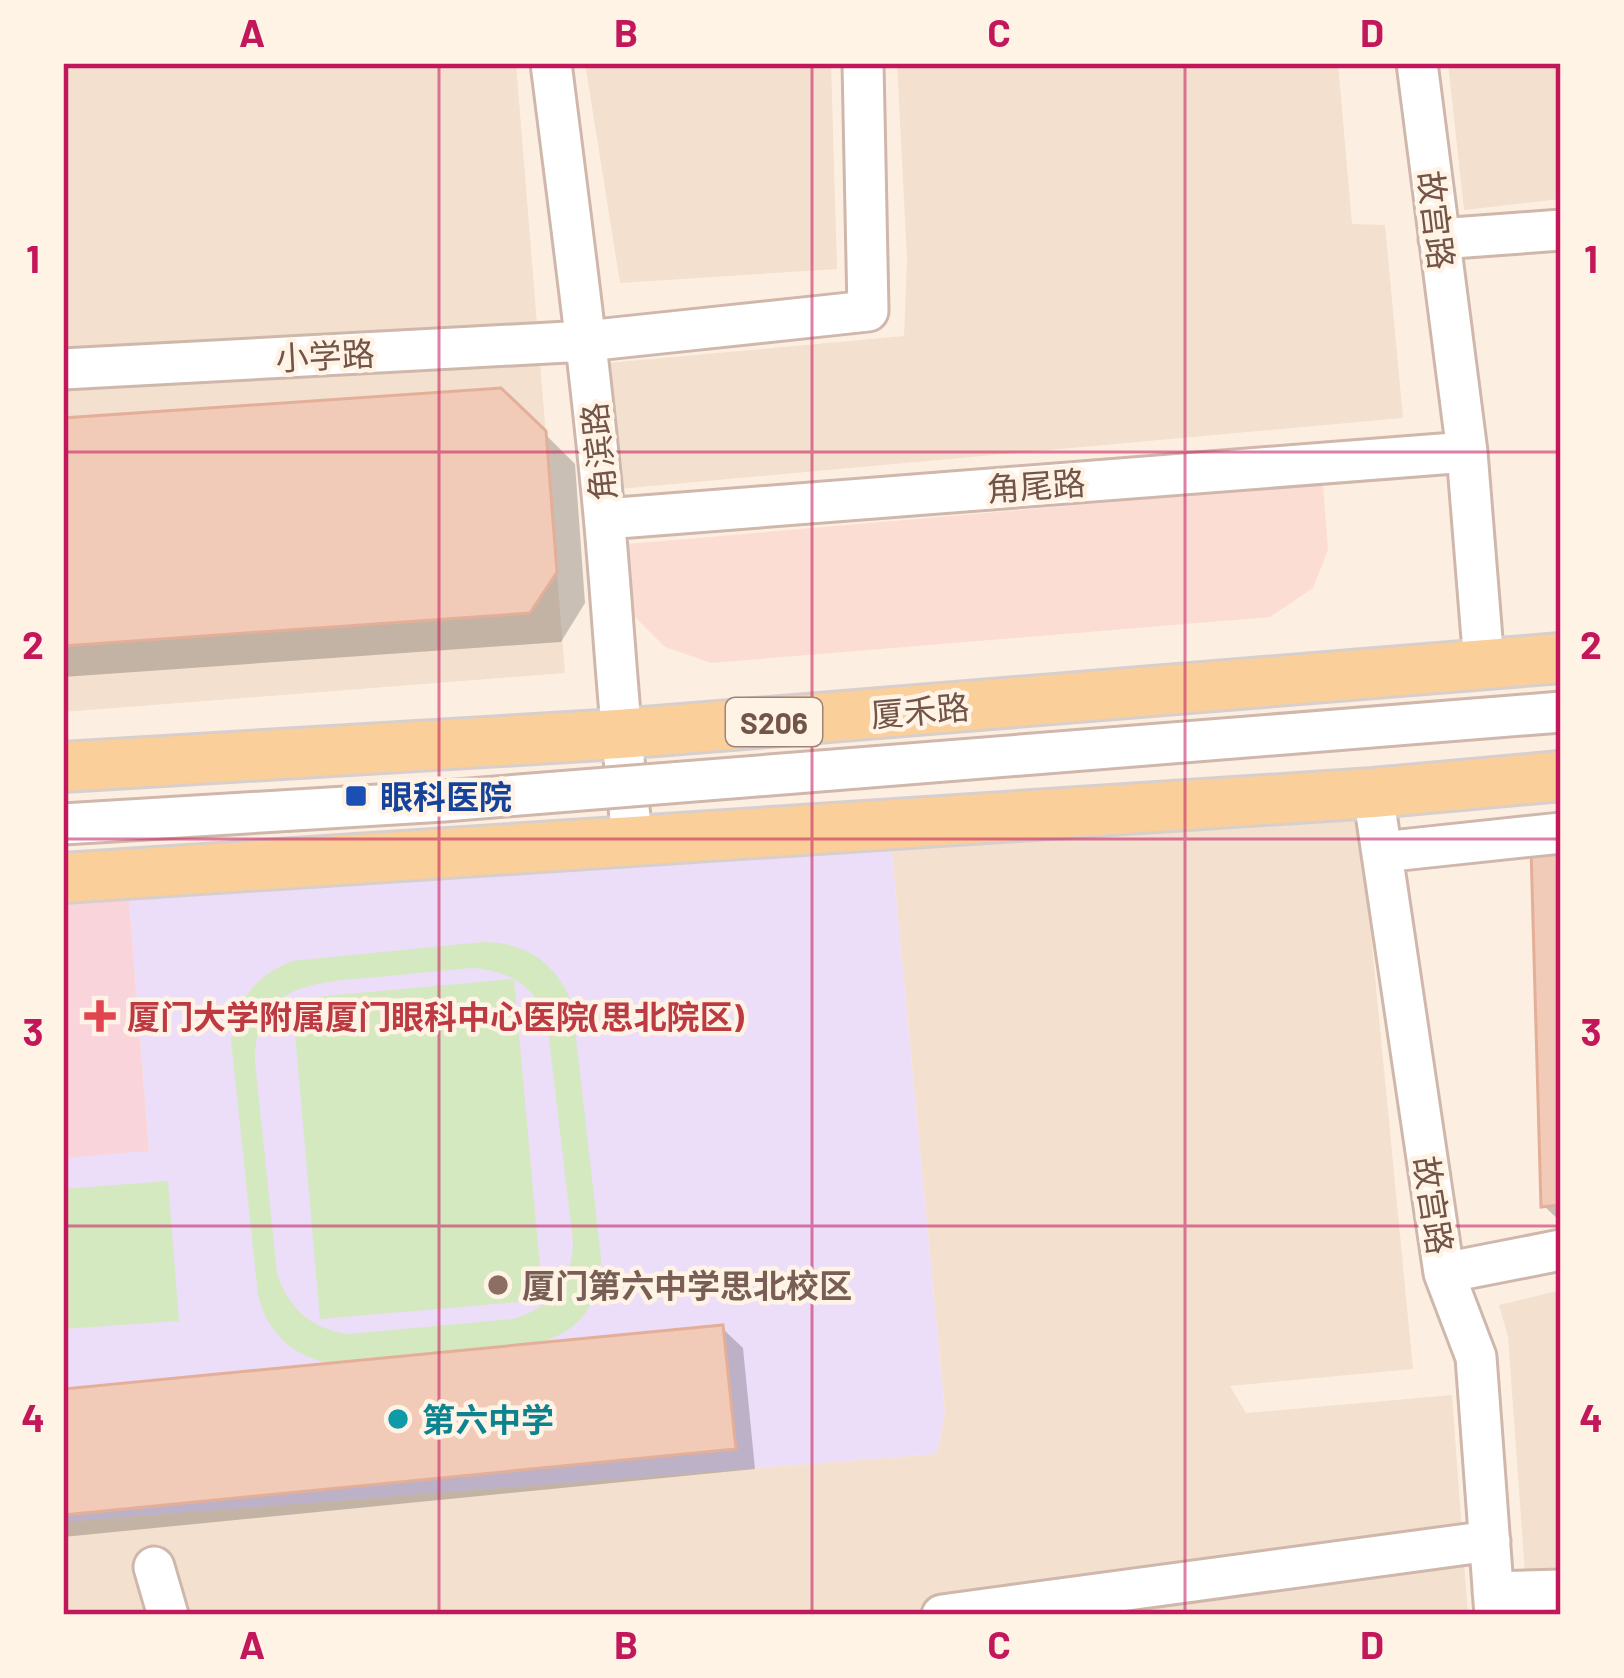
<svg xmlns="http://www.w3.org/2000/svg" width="1624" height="1678" viewBox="0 0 1624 1678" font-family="Barlow,'Noto Sans SC',sans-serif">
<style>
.residential{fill:#f3e0cf}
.commercial{fill:#fcddd4}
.education{fill:#ecdef8}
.medical{fill:#fad4db}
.green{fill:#d4e9c0;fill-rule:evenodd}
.shadow{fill:#0003}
.building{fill:#f1cab8;stroke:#e4af99;stroke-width:3}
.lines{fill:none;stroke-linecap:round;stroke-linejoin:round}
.minor-casing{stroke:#cfb8ab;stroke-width:45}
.major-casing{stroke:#d8cfcc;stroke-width:54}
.minor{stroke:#fff;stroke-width:39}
.major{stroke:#fbcf99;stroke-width:48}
.minor-bridge-casing{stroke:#cfb8ab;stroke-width:45;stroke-linecap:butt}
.minor-bridge{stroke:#fff;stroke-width:39}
.grid{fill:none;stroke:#c2185b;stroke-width:3;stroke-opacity:0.55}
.transit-dot{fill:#1a4fb4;stroke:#fff3e6;stroke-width:4.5}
.health-dot{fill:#e0444e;stroke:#fff3e6;stroke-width:4.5}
.education-dot{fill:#8d6e63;stroke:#fff3e6;stroke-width:4.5}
.culture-dot{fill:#0f9aa8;stroke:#fff3e6;stroke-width:4.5}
.labels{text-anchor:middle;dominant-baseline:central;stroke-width:9;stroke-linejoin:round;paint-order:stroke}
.shield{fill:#fff3e6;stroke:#9d8477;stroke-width:3}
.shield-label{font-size:30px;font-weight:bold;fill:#735448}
.street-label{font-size:33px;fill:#735448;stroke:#fff3e6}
.transit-label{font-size:33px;font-weight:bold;fill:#164399;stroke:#fff3e6;text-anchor:start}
.health-label{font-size:33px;font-weight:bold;fill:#be3a42;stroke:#fff3e6;text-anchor:start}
.education-label{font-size:33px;font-weight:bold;fill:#785e54;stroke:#fff3e6;text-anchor:start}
.culture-label{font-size:33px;font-weight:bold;fill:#0d838f;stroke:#fff3e6;text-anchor:start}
.neatline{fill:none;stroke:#c2185b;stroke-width:4.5}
.grid-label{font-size:39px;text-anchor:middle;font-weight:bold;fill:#c2185b}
</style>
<rect width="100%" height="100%" fill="#fcefe1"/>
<path class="residential" d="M63,63H516L565,673L63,712Z
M585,63H831L837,269L620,283Z
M897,63H1338L1352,224L1385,225L1403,418L619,489L607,363L904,336L907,259Z
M1448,63H1561V199L1464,210Z
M1358,801L1413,1369L1230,1386L1246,1413L1452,1395L1468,1615H63V1522L937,1454L945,1412L891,844Z
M1561,1290V1615H1528L1508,1337L1499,1305Z"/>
<path class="commercial" d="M1323,484L1328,550L1313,588L1270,617L711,663L665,647L632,614L627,544Z"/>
<path class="education" d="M891,844L945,1412L937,1454L63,1522V1158L149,1150L127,877Z"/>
<path class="medical" d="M127,877L149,1151L63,1158V882Z"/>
<path class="green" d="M483,942C526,942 556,963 572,1003L601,1257C599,1347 530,1347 460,1353C420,1357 380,1361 340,1365C298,1360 268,1337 258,1295L231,1040C236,1001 255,976 292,961ZM472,968C507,971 529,982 546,1014L573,1241C573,1281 551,1308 513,1319L348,1334C311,1329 288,1308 277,1273L255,1061C254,983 318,982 377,977C409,974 440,971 472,968Z
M514,979L543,1300L320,1319L292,999Z
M168,1181L179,1321L63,1329V1189Z"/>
<path class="shadow" d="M63,421L544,433L575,464L585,603L561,642L63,677Z
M1561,851V1222L1544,1206Z
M722,1328L743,1348L755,1469L63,1537V1392Z"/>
<path class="building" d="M501,388L546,431L557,572L530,613L63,646V418Z
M1561,848V1205L1541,1207L1531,849Z
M723,1325L736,1449L63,1515V1389Z"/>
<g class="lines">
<defs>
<path id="minor" d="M551,63C570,214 590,364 604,515C614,624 619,733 633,842
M1417,63L1467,452L1484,664
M1439,239L1561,230
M63,369L586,341L868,311L863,63
M605,519L1467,452
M1373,793L1444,1273L1476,1357L1495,1615
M1382,852L1561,833
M1444,1273L1561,1250
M154,1567L168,1615
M1493,1592L1561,1590
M942,1615L1490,1541"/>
<path id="major" d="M63,767L619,734L1561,658
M63,878L1373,793L1561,776"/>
</defs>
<use href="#minor" class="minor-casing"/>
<use href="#major" class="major-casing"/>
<use href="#minor" class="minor"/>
<use href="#major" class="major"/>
<defs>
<path id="minor-bridge" d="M63,824L444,801L1561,712"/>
</defs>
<use href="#minor-bridge" class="minor-bridge-casing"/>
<use href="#minor-bridge" class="minor-bridge"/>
</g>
<path class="grid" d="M439,63V1615M812,63V1615M1185,63V1615M63,452H1561M63,839H1561M63,1226H1561"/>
<rect class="transit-dot" x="344" y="784" width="24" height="24" rx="6"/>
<path class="health-dot" d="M94 998h12v12h12v12h-12v12h-12v-12h-12v-12h12z"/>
<circle class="education-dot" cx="498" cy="1285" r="12"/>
<circle class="culture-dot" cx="398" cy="1419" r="12"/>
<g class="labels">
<rect class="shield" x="726" y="698" width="96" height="48" rx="9"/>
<g class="shield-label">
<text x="774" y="722">S206</text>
</g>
<g class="street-label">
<text transform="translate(1437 220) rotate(83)">故宫路</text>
<text transform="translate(325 355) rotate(-3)">小学路</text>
<text transform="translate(598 452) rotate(-96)">角滨路</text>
<text transform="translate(1036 485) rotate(-4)">角尾路</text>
<text transform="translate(920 710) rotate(-5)">厦禾路</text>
<text transform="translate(1434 1205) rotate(81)">故宫路</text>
</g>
<g class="transit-label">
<text x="380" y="796">眼科医院</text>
</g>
<g class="health-label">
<text x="127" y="1016">厦门大学附属厦门眼科中心医院(思北院区)</text>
</g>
<g class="education-label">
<text x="522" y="1285">厦门第六中学思北校区</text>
</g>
<g class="culture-label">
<text x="422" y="1419">第六中学</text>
</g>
</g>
<rect width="1624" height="1678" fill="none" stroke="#fff3e6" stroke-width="132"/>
<rect x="66" y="66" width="1492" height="1546" class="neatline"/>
<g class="grid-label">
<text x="252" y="47">A</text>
<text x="626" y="47">B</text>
<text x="999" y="47">C</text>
<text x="1372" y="47">D</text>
<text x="33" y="273">1</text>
<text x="1591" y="273">1</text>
<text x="33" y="659">2</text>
<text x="1591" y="659">2</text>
<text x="33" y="1046">3</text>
<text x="1591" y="1046">3</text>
<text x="33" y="1432">4</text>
<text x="1591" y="1432">4</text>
<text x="252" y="1659">A</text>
<text x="626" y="1659">B</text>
<text x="999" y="1659">C</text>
<text x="1372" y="1659">D</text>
</g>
</svg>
